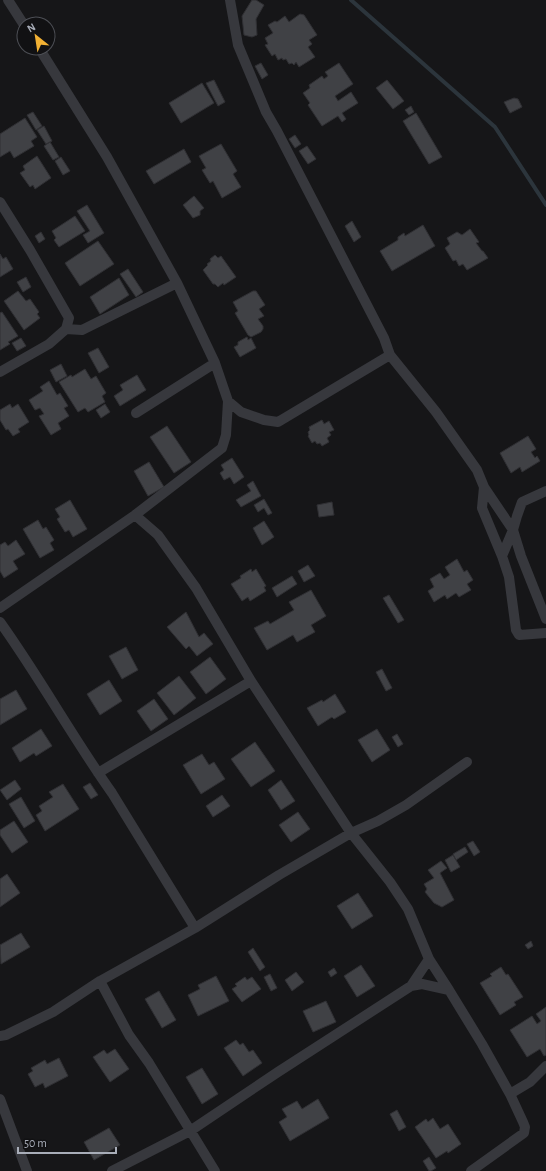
<svg xmlns="http://www.w3.org/2000/svg" width="546" height="1171" viewBox="0 0 546 1171" font-family="'Alegreya Sans',sans-serif">
<style>
.lines{fill:none;stroke-linecap:round;stroke-linejoin:round}
.stream{stroke:#2c353c;stroke-width:4}
.building{fill:#404145;stroke:#303034}
.street{stroke:#37383d;stroke-width:10}
</style>
<rect width="100%" height="100%" fill="#161618"/>
<g class="lines">
<path class="stream" d="M351,0L495,127L546,205"/>
</g>
<path class="building" d="M252,0H256L264,5L256,19L257,35L252,37L244,35L242,16Z
M300,14L304,15L317,35L309,40L312,44L308,47L315,57L299,67L296,62L294,65L292,63L289,64L286,59L283,60L282,58L278,60L275,54L272,56L265,45L268,44L265,38L273,33L268,25L275,21L277,22L285,16L289,22Z
M261,63L268,75L262,79L255,66Z
M339,63L353,84L335,96L338,101L351,92L358,103L342,113L346,119L342,122L338,116L322,126L308,105L310,103L303,93L310,88L309,85L322,76L324,79L328,76L325,72Z
M214,80L225,102L218,106L206,83Z
M387,80L404,101L393,109L376,88Z
M202,83L214,103L181,123L169,103Z
M514,98L518,99L522,107L510,113L504,102Z
M411,106L414,112L409,115L405,110Z
M33,112L42,126L36,130L27,115Z
M416,113L442,157L429,164L403,121Z
M25,118L37,137L31,141L34,146L14,158L10,151L0,157V134Z
M44,126L52,141L46,144L37,130Z
M295,135L301,144L295,148L289,139Z
M50,142L59,157L53,160L44,146Z
M221,144L237,171L233,174L241,187L222,198L213,181L210,183L202,170L206,168L199,156Z
M307,146L316,159L308,164L299,151Z
M184,149L191,162L154,184L146,171Z
M37,156L51,178L35,189L33,185L30,187L20,173L25,170L23,166Z
M61,157L70,171L63,175L55,161Z
M194,196L204,208L200,211V215L193,218L183,205Z
M87,205L104,233L88,243L83,235L90,231L77,211Z
M75,216L85,231L59,247L54,240L56,238L52,231Z
M352,221L361,237L354,242L345,226Z
M423,225L435,246L392,271L380,251L398,240V237L404,233L405,236Z
M470,229L479,242L476,243L482,251H483L488,258L467,270L463,264L459,266L456,260L453,261L445,248L450,244L447,238L457,232L462,235Z
M41,232L45,239L39,243L35,236Z
M98,241L114,264L80,286L65,263Z
M0,254L3,259L6,257L13,269L0,277Z
M215,255L218,258L221,256L236,277L224,285L223,283L218,287L215,284H213L203,270L208,265L207,264L211,261L210,259Z
M128,269L143,292L136,297L120,274Z
M26,277L31,287L23,292L17,282Z
M119,278L129,295L100,314L90,297Z
M18,291L26,301L30,299L39,312L37,314L40,318L24,330L4,301Z
M253,291H256L265,305L259,309L264,316L258,319L263,326V329L261,332L251,337L248,335L235,313L238,311L233,302Z
M2,312L18,336L8,342L10,344L0,350V313Z
M247,337L248,340L251,338L256,348L240,357L234,347L238,345V342Z
M21,338L26,346L17,351L12,343Z
M98,348L109,367L99,373L88,353Z
M61,364L67,376L56,382L50,370Z
M85,369L91,379L96,376L106,393L102,396L105,402L88,412L85,408L78,412L59,382L71,375L72,377Z
M137,375L146,390L120,406L114,396L123,390L120,385Z
M49,381L57,395L60,393L68,406L64,408L69,416L58,423L61,429L51,435L39,416L44,414L40,408L35,410L29,400L43,391L40,387Z
M10,404L12,408L18,404L29,422L18,429L20,432L13,436L8,429L6,430L0,420V410Z
M105,404L110,412L101,418L96,410Z
M322,420L324,424L329,421L334,430L329,432L331,435L327,438L329,442L322,446L320,443L317,444L315,441L312,443L308,436L309,435L308,432L310,430L309,427Z
M167,426L191,462L174,473L150,437Z
M528,436L536,449L531,452L535,458L537,456L540,461L522,472L520,467L511,473L500,453Z
M232,458L244,477L234,484L230,477L224,480L220,473L224,470L221,465Z
M149,462L164,487L148,496L134,471Z
M253,481L261,496L241,507L236,500L251,491L247,485Z
M264,499L272,513L268,515L264,508L258,512L254,505Z
M70,500L87,529L73,537L69,530L65,532L57,519L60,517L55,509Z
M332,502L334,515L319,517L317,505Z
M38,520L43,529L46,527L54,540L50,543L54,550L40,558L23,529Z
M264,521L274,537L262,545L253,528Z
M16,540L25,554L13,561L18,569L4,578L0,571V545L5,542L8,546Z
M457,559L464,572L467,570L473,580L467,584L471,590L459,597L456,593L447,599L445,595L434,602L428,591L434,587L430,579L440,573L444,579L450,575L445,567Z
M308,565L315,576L304,582L298,571Z
M251,569L252,572L256,569L266,586L264,587L266,591L250,601L248,597L242,601L231,584L241,578L240,576Z
M292,576L297,584L277,597L272,588Z
M311,590L326,616L311,625L315,632L297,642L293,635L267,650L254,628L268,621L270,624L294,610L289,602Z
M389,595L404,620L398,623L383,598Z
M186,612L199,637L204,633L213,644L197,656L189,646L186,649L167,627Z
M126,647L138,670L122,679L109,656Z
M210,657L226,679L206,694L190,672Z
M382,669L392,688L386,691L376,672Z
M179,676L196,698L174,715L157,693Z
M109,680L122,701L100,715L87,694Z
M16,690L27,709L0,725V699Z
M335,694L346,712L334,719L332,717L318,726L307,708L322,700L323,702Z
M154,699L168,719L151,731L137,711Z
M41,729L52,746L36,756L34,753L20,762L12,748Z
M377,729L390,750L372,762L358,740Z
M397,734L403,744L398,747L392,737Z
M255,742L275,771L251,787L231,759Z
M202,754L209,765L214,762L225,779L201,794L183,765Z
M15,780L21,789L7,800L0,790Z
M281,780L295,801L281,810L268,790Z
M90,783L98,795L91,799L83,787Z
M63,784L79,809L45,831L36,815L42,811L39,806L53,797L49,792Z
M222,795L230,806L213,817L206,806Z
M21,797L35,821L24,828L9,804Z
M298,812L310,829L291,842L279,825Z
M14,821L28,842L12,853L0,835V830Z
M473,841L480,852L474,856L467,844Z
M465,847L468,852L456,860L453,854Z
M453,855L460,867L451,872L445,860Z
M441,861L447,868L440,873L454,900L442,907L434,903L425,892L427,889L424,884L434,878L428,870Z
M7,874L20,893L0,907V879Z
M358,893L373,916L352,929L337,906Z
M21,933L30,947L1,964L0,945Z
M531,941L533,946L528,949L525,945Z
M253,948L265,967L260,971L248,952Z
M361,965L375,986L357,997L344,976Z
M501,967L506,975L508,974L523,997L514,1002L516,1005L500,1015L480,983L492,976L490,974Z
M334,968L337,973L331,977L328,972Z
M296,972L304,982L292,991L285,980Z
M270,974L277,988L271,991L264,977Z
M216,976L229,1001L198,1016L188,995L200,989L198,985Z
M245,977L247,980L252,977L261,989L242,1002L232,989L237,986L235,984Z
M159,991L176,1020L162,1028L145,999Z
M326,1001L336,1022L313,1032L303,1011Z
M546,1007V1055L544,1056L540,1049L527,1057L510,1030L532,1016L537,1024L541,1021L536,1014Z
M236,1040L240,1045L243,1043L249,1052L253,1050L262,1063L243,1076L224,1048Z
M115,1049L129,1069L110,1082L93,1057L104,1050L107,1054Z
M59,1058L68,1076L45,1088L43,1083L35,1087L28,1074L33,1071L31,1068L45,1060L47,1064Z
M202,1068L218,1094L202,1104L186,1077Z
M318,1099L329,1118L290,1141L279,1122L287,1117L282,1109L297,1101L302,1109Z
M397,1110L406,1127L399,1131L390,1114Z
M433,1118L440,1129L448,1124L461,1144L448,1153L447,1151L436,1158L415,1127L426,1119L428,1122Z
M109,1128L120,1145L94,1160L84,1142Z
M429,1157L436,1168L431,1171H429L423,1161Z"/>
<g class="lines">
<path class="street" d="M8,0L24,25
M230,0L238,45L266,112L277,131L321,216L384,338L390,355L436,412L477,470L484,487L482,508L502,556
M0,202L30,250L69,318L66,329L49,344L0,372
M66,329L82,330L177,283
M228,401L241,412L264,420L278,422L390,355
M136,413L215,363
M484,487L513,530L521,556L546,619
M546,491L522,502L517,516L513,530L502,556L509,577L516,630L519,635L546,633
M135,515L158,535L196,588L251,681L351,833L390,882L408,909L429,959L449,990
M0,608L135,515L222,448L226,435L228,401L215,363L177,283L107,157L39,48
M0,622C40,678 73,738 112,793L195,928
M98,773L251,681
M100,981L129,1035L149,1063L215,1171
M411,986L429,959
M0,1036L6,1035L53,1012L100,981L195,928L279,875L351,833L378,821L406,805L467,762
M510,1094L530,1082L546,1066
M0,1099L27,1171
M112,1171L190,1131L278,1072L411,986L422,984L449,990L482,1044L510,1094L523,1122L525,1127L524,1133L471,1171"/>
</g>
<g transform="translate(36 36) rotate(330)"><circle r="19" fill="#111113" stroke="#4d4f55"/>
<path d="M0-3L7 15L0 10L-7 15Z" fill="#f2b134"/>
<text y="-6" font-size="11" font-weight="bold" text-anchor="middle" fill="#a8adb8">N</text>
</g>
<path d="M18 1147v6h98v-6" fill="none" stroke="#a8adb8" stroke-width="2"/>
<text x="24" y="1147" font-size="12" fill="#a8adb8" stroke="#111113" stroke-width="3" paint-order="stroke">50 m</text>
</svg>
